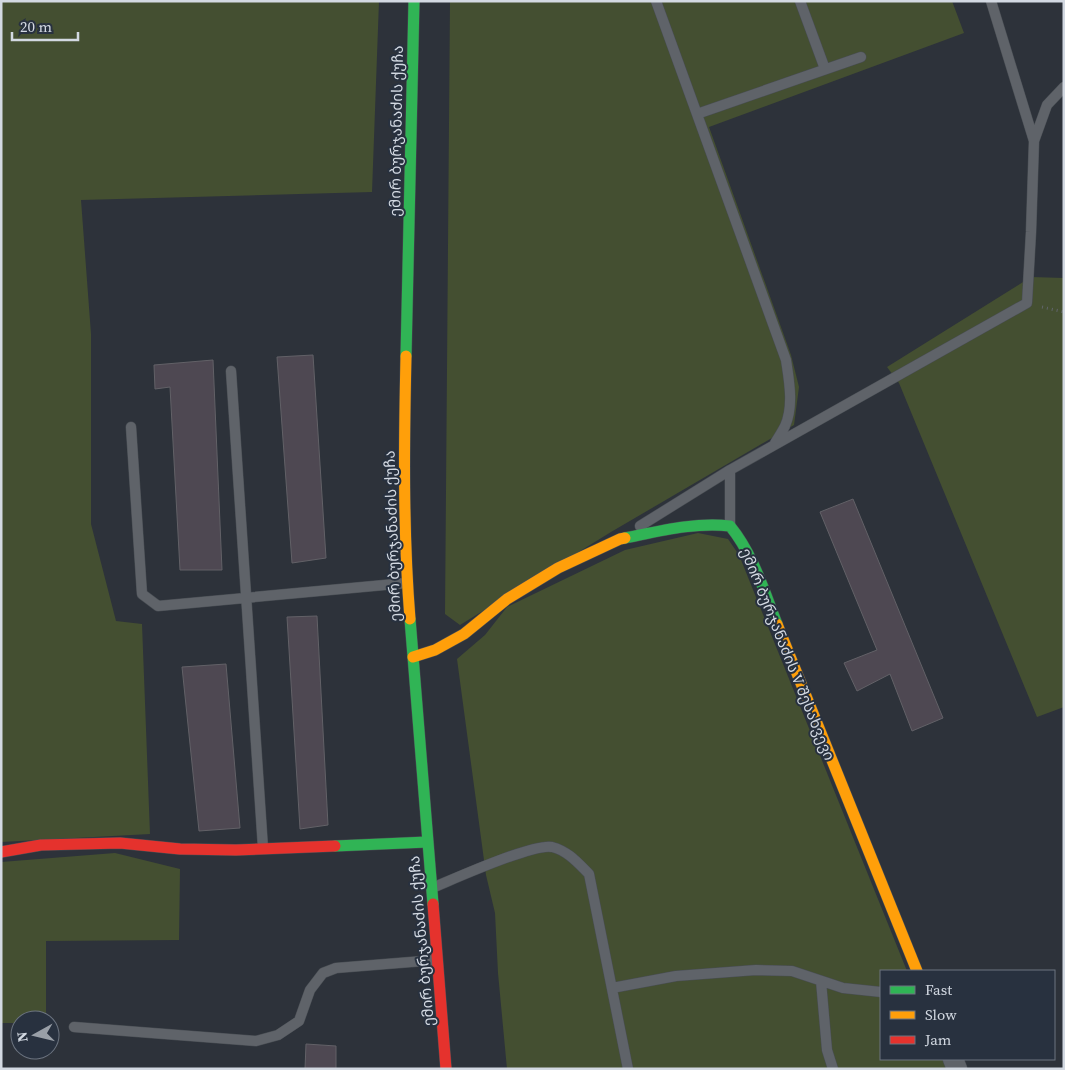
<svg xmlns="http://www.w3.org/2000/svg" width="1065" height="1070" viewBox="0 0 1065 1070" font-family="'Source Serif 4','Noto Sans Georgian',serif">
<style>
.green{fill:#444f31}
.building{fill:#4e4852;stroke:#626167}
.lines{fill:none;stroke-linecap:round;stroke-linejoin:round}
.lane-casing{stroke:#484d53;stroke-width:11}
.street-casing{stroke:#484d53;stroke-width:21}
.fast-casing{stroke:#484d53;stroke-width:12}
.slow-casing{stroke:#484d53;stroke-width:12}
.jam-casing{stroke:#484d53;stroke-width:12}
.path{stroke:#61656a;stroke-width:3;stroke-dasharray:1 4;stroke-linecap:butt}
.lane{stroke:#5f6369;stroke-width:10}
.street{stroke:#5f6369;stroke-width:20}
.fast{stroke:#30b455;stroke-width:11}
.slow{stroke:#ff9f0a;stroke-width:11}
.jam{stroke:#e5322d;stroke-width:11}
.labels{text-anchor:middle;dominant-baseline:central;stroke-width:4;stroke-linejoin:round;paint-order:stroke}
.street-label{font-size:15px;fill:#d3d9e2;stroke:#28313f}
</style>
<rect width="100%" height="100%" fill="#2d323a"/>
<path class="green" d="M1,1H379L372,192L81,200L91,334V524L116,621L142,624L150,834L1,842Z
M450,1H952L964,33L709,127L791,355L799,387L794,425L611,532L460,625L445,614Z
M1031,277L1064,278V707L1037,717L899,383L887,367Z
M698,533L728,539L739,555L907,971H881V1059H943L947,1069H507L498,973L495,913L486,875L457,659L485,635L507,607L625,550Z
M115,853L180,869L179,940L46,941V1020H20V1023H1V862Z"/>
<path class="building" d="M313,355L326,558L292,563L277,357Z
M213,360L222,570H180L170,387L155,389L154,365Z
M853,499L943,718L912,731L890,674L857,691L844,663L877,650L820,512Z
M317,616L328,825L300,829L287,617Z
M226,664L240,828L199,831L182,667Z
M306,1044L336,1046V1069H305Z"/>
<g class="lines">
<defs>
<path id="lane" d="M656,1L786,360C789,380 794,406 785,426C782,432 778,438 775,443
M800,1L825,69
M991,1L1034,141
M697,114L861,57
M231,371L263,848
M131,427L142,594L158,606L406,583
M730,525V470L1027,303L1031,232L1034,141L1047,105L1064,87
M640,526L730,470
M432,888C454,879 533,843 552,847C568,851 578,863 589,874L628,1069
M821,981L827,1050L833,1069
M612,988L676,976L756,970L792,971L843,988L881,992
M74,1027L256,1041L278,1035L299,1021L310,990L323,973L336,968L436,960"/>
<path id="street" d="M953,1059L957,1069"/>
<path id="fast" d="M406,356L414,1
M625,538C660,531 695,522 730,526C753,554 764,591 777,624
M410,619L433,904
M335,846L427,842"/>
<path id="slow" d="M406,356C404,444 403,532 410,619
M777,624L917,971
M413,657L435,650L464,634L507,599L558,568L620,539L625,538"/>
<path id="jam" d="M1,852L41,845L120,843L180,849L236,850L335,846
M433,904L446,1069"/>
</defs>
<use href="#lane" class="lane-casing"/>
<use href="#street" class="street-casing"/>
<use href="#fast" class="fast-casing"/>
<use href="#slow" class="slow-casing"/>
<use href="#jam" class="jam-casing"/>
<path class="path" d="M1042,307L1064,312"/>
<use href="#lane" class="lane"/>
<use href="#street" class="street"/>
<use href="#fast" class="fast"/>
<use href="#slow" class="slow"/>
<use href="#jam" class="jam"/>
</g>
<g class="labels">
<g class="street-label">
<text transform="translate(396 131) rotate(-89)">ემირ ბურჯანაძის ქუჩა</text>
<text transform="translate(392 536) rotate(-92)">ემირ ბურჯანაძის ქუჩა</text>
<text transform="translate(788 654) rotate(68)">ემირ ბურჯანაძის V შესახვევი</text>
<text transform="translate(421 941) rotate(-95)">ემირ ბურჯანაძის ქუჩა</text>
</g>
</g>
<rect width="1065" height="1070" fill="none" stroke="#d3d9e2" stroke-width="5"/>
<rect x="880" y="970" width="175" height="90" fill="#28313f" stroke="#6c7480"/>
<rect x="890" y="986" width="25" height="8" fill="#30b455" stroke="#6c7480"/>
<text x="925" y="995" font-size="15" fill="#d3d9e2">Fast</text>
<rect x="890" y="1011" width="25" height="8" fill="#ff9f0a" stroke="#6c7480"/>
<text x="925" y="1020" font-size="15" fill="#d3d9e2">Slow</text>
<rect x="890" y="1036" width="25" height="8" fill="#e5322d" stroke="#6c7480"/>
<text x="925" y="1045" font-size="15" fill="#d3d9e2">Jam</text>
<g transform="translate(35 1035) rotate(262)"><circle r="24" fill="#28313f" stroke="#6c7480"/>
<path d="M0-4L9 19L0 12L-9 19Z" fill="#999fa7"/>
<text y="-8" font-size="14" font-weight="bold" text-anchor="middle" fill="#d3d9e2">N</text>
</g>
<path d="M12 32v8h66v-8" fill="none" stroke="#d3d9e2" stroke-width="2.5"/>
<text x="20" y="32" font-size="15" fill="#d3d9e2" stroke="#28313f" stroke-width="4" paint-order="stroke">20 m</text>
</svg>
